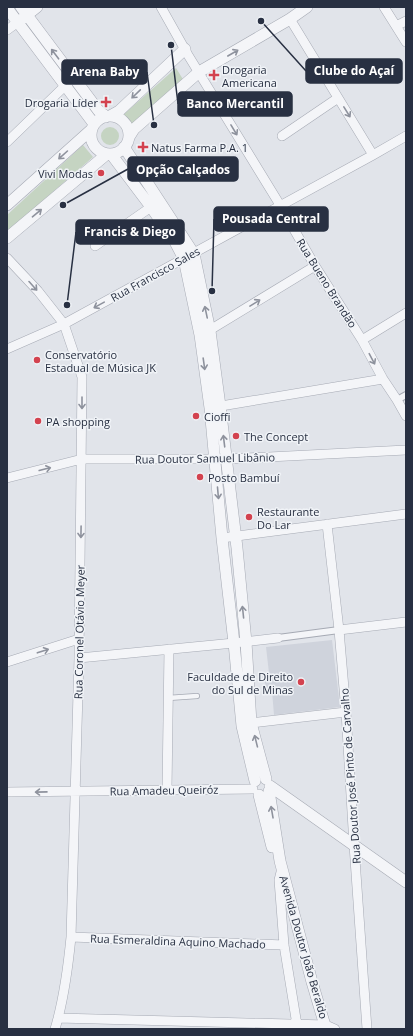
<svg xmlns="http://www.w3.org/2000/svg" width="413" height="1036" viewBox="0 0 413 1036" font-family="'Open Sans',sans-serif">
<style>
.built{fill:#cfd3dc}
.green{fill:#c5d4c2}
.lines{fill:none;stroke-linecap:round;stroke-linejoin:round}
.service-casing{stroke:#a6aab4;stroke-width:6}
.pedestrian-casing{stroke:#a6aab4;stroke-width:8}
.minor-casing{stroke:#a6aab4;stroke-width:10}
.tertiary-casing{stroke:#a6aab4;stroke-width:12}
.service{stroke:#f4f5f8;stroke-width:4.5}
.pedestrian{stroke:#f4f5f8;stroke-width:6}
.minor{stroke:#f4f5f8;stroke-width:9}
.tertiary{stroke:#f4f5f8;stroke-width:11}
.oneway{stroke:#8e929d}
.poi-dot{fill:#d3424f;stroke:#f0f3f7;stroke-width:1.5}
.labels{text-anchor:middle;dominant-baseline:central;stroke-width:3;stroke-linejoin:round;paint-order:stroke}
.poi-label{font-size:11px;fill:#283042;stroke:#f0f3f7;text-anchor:start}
.street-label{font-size:11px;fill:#283042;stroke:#f0f3f7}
.leader{fill:none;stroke:#283042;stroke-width:1.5}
.callout-dot{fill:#283042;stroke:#f0f3f7;stroke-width:1.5}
.callout{fill:#283042;stroke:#283042;stroke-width:1.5}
.callout-label{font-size:12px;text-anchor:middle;font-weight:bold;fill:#fff}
</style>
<rect width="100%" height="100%" fill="#e1e4ea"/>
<path class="built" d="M332,640L340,707L274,715L272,691H266L264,674L269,673L266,647Z"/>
<path class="green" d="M176,68L184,81L131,125L123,115Z
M101 136a9 9 0 1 1 18 0a9 9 0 1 1-18 0Z
M83,145L93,157L7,232V215Z"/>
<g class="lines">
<defs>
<path id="service" d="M168,698L197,696"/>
<path id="pedestrian" d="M397,400L406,395
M278,638L339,630"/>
<path id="minor" d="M161,7L188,55L280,205L315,266L362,340L383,379L397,400L406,416
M384,7L406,42
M290,19L373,155
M396,26L406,21
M7,30L18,22
M282,136L338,98
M7,142L69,82
M95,246L151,207
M7,258L38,291L64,324L82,377L79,658L71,937C68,968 64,999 55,1029
M205,333L315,266
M362,340L406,313
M7,349L64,324L373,155L406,136
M215,407L383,379
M7,478L82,459H227L406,450
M327,524L339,630L346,712L354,845L367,1029
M222,538L406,514
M339,630L406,622
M79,658L234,643L278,638
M7,662L79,639
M251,723L346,712
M167,790L169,649
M7,792L253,789
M282,868L279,880L284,945L297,1025
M71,937L284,945
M58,1018L326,1025L335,1029"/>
<path id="tertiary" d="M21,7L98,110L106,117
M7,8L94,124
M22,19L37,7
M110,116L119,111L185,49
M91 135a19 19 0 1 1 38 0a19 19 0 1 1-38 0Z
M129,137L134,129L199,72L290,19L307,7
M124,147L194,254L210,331L220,406L237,548L246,642L251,723L266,779
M111,154L151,207L174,240L184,259L200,335L210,408L222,538L234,643L242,726L255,781
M7,205L92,129
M7,238L107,154
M270,786L406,882
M269,791L280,861L312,982L326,1029
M259,795L272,847"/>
</defs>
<use href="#service" class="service-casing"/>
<use href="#pedestrian" class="pedestrian-casing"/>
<use href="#minor" class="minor-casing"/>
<use href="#tertiary" class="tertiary-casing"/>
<use href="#service" class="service"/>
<use href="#pedestrian" class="pedestrian"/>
<use href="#minor" class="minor"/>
<use href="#tertiary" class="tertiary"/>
</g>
<defs><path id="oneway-shaft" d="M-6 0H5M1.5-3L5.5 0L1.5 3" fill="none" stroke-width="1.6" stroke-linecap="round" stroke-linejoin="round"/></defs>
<g class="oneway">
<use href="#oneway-shaft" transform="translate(233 53) rotate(-30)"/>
<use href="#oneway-shaft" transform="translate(55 54) rotate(-127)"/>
<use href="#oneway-shaft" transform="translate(136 94) rotate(136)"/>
<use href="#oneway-shaft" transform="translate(347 112) rotate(58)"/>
<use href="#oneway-shaft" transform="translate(234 130) rotate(59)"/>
<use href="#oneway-shaft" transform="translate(63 155) rotate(138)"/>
<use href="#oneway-shaft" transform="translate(37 213) rotate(-40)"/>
<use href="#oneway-shaft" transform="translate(33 286) rotate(48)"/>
<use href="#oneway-shaft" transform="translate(255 303) rotate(-32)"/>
<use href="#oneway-shaft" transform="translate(99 305) rotate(151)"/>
<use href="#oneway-shaft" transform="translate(206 312) rotate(-102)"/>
<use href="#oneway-shaft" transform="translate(372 359) rotate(62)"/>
<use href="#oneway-shaft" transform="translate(204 364) rotate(82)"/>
<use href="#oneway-shaft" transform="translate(82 403) rotate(90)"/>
<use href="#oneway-shaft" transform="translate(224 441) rotate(-97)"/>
<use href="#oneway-shaft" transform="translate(45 469) rotate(-14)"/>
<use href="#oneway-shaft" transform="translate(218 493) rotate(85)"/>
<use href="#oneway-shaft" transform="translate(81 532) rotate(91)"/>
<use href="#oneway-shaft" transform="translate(243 612) rotate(-96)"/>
<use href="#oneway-shaft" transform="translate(43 651) rotate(-18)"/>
<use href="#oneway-shaft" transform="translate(256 741) rotate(-104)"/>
<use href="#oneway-shaft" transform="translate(41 792) rotate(179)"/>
<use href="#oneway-shaft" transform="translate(272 812) rotate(-100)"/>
</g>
<g class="poi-dot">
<path d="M212 69h4v4h4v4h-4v4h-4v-4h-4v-4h4z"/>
<path d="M104 96h4v4h4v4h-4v4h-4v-4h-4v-4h4z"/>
<path d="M141 141h4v4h4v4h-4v4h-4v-4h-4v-4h4z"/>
<circle cx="101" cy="173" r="4"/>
<circle cx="37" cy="360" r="4"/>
<circle cx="196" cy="416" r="4"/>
<circle cx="38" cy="421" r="4"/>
<circle cx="236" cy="436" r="4"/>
<circle cx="200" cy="477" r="4"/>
<circle cx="249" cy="517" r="4"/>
<circle cx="301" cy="682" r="4"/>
</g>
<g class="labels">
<g class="poi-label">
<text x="222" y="69">Drogaria<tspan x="222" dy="13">Americana</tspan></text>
<text x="98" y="102" text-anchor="end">Drogaria Líder</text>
<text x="151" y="147">Natus Farma P.A. 1</text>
<text x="93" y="173" text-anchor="end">Vivi Modas</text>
<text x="45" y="354">Conservatório<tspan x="45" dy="13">Estadual de Música JK</tspan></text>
<text x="204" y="416">Cioffi</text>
<text x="46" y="421">PA shopping</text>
<text x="244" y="436">The Concept</text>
<text x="208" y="477">Posto Bambuí</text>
<text x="257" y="511">Restaurante<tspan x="257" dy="13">Do Lar</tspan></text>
<text x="293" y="676" text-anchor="end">Faculdade de Direito<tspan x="293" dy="13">do Sul de Minas</tspan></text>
</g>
<g class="street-label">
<text transform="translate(155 274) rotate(-29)">Rua Francisco Sales</text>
<text transform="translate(327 283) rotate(58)">Rua Bueno Brandão</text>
<text transform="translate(205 458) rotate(-1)">Rua Doutor Samuel Libânio</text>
<text transform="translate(79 632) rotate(-89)">Rua Coronel Otávio Meyer</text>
<text transform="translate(350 776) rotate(-94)">Rua Doutor José Pinto de Carvalho</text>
<text transform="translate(164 790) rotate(-1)">Rua Amadeu Queiróz</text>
<text transform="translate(178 941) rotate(2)">Rua Esmeraldina Aquino Machado</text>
<text transform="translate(304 947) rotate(74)">Avenida Doutor João Beraldo</text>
</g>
</g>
<path class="leader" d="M261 21L306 71M154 125L147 72M171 45L178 104M63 205L128 169M212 291L214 219M67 305L76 232"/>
<g class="callout-dot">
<circle cx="261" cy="21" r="4"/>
<circle cx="154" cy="125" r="4"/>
<circle cx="171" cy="45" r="4"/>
<circle cx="63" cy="205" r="4"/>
<circle cx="212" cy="291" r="4"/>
<circle cx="67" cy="305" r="4"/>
</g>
<g class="callout">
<rect x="306" y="59" width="96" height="24" rx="4"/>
<rect x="62" y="60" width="85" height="24" rx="4"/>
<rect x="178" y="92" width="114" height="24" rx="4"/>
<rect x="128" y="157" width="110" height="24" rx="4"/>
<rect x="214" y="207" width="114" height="24" rx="4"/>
<rect x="76" y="220" width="108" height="24" rx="4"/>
</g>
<g class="callout-label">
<text x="354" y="75">Clube do Açaí</text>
<text x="105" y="76">Arena Baby</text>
<text x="235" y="108">Banco Mercantil</text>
<text x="183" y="174">Opção Calçados</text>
<text x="271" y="223">Pousada Central</text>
<text x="130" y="236">Francis &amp; Diego</text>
</g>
<rect width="413" height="1036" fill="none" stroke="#283042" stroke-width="16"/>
</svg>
